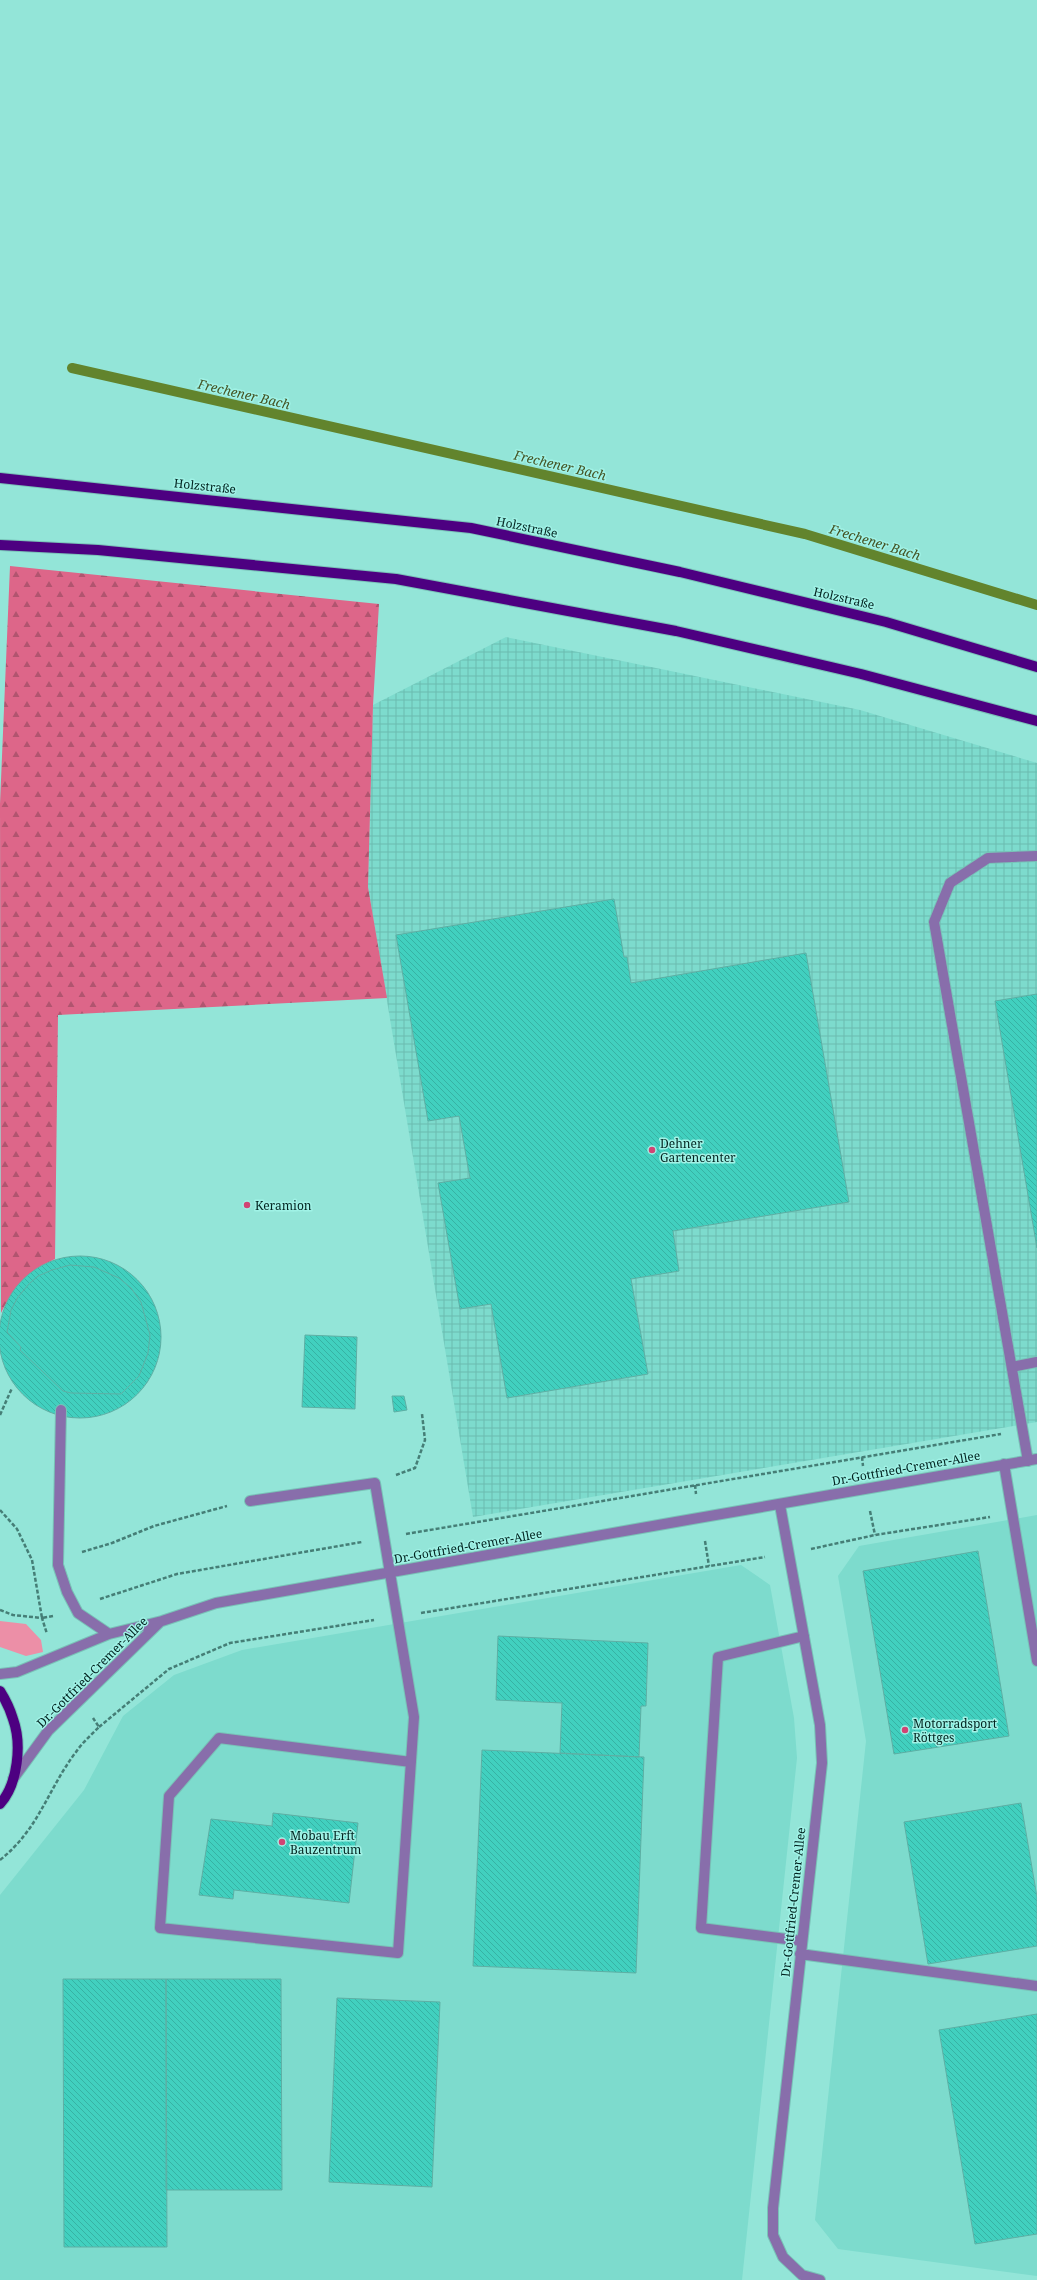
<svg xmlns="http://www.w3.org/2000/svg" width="1037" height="2280" viewBox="0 0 1037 2280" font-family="'Noto Serif',serif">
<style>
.built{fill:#7ddbcd}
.industrial{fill:url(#industrial-grid)}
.green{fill:#ec8fa7}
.forest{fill:url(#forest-firs)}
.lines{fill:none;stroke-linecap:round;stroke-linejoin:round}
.stream{stroke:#62842d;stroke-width:10}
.building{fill:url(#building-back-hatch);stroke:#5eafa4}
.minor-casing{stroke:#79c2b7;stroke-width:12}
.major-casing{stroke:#79c2b7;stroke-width:12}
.path{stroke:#457e76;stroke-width:2.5;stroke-dasharray:4 2;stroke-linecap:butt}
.minor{stroke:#886eab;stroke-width:10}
.major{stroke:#4d0081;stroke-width:10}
.poi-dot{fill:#d14474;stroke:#a0f2e6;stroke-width:1.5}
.labels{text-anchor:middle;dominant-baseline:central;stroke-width:3;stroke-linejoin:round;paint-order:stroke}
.street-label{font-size:12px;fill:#00231f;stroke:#a0f2e6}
.poi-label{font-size:12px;fill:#00231f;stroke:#a0f2e6;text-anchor:start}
.water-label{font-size:13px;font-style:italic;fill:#445323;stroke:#a0f2e6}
</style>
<defs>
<pattern id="industrial-grid" width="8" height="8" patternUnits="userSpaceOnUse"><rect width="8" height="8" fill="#7ddbcd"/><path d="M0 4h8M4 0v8" fill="none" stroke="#6abcb0"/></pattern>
<pattern id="forest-firs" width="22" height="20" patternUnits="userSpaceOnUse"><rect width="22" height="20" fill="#dd6689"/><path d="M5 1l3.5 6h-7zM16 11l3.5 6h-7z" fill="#b1546f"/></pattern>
<pattern id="building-back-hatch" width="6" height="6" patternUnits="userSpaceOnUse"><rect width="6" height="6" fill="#41d0bf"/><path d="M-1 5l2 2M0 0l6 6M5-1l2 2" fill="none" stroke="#37b2a4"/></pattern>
</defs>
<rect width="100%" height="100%" fill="#93e5d8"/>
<path class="built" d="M1037,1515V2276L838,2249L815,2220L866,1741L838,1576L859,1546Z
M741,1565L770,1585L794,1718L797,1758L742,2280H0V1895L84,1790L123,1716L174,1675L242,1650Z"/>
<path class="industrial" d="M506,637L860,710L1037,763V1422L473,1517L368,887L373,705Z"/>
<path class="green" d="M0,1621L26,1624L41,1640L43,1652L26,1656L0,1647Z"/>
<path class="forest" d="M10,566L379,604L373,705L368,887L387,998L58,1015L55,1259C26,1272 15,1285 1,1313L0,804Z"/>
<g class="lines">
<path class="stream" d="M72,368L805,534L1037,605"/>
</g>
<path class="building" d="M614,899L624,957H627L631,983L806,953L849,1202L673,1231L679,1271L631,1279L648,1374L507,1398L491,1304L460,1309L438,1183L470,1178L459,1116L428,1121L396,935Z
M1037,994V1248L995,1001Z
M-1 1337a81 81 0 1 1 162 0a81 81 0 1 1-162 0Z
M70,1265L94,1267L119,1278L131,1288L141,1302L150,1335L148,1353L139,1376L121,1394L71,1393L63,1391L20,1350L21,1347L7,1332L11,1310L18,1297L29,1284L38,1276L52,1270Z
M305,1335L357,1337L355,1409L302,1407Z
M392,1396H404L407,1410L394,1412Z
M978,1551L1009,1736L894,1754L863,1571Z
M498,1636L648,1643L646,1706H641L639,1757L560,1753L562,1703L496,1700Z
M482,1750L644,1757L636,1973L473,1966Z
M1021,1803L1037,1897V1946L928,1964L904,1822Z
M273,1813L358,1823L349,1903L234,1890L233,1899L199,1895L211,1819L272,1826Z
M63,1979H166L167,2247H64Z
M166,1979H281L282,2190H166Z
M337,1998L440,2002L432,2187L329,2182Z
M1037,2014V2234L975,2244L939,2030Z"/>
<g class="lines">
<defs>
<path id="minor" d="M1012,1367L1037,1362
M61,1410L58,1565L67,1592L78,1613L109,1634
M1028,1461L934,922L950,883L988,858L1037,856
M1004,1464L1037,1661
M250,1501L375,1483L414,1717L398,1953L160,1928L169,1796L219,1738L411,1762
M780,1505L820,1725L822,1763L773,2208V2235L783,2257L802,2275L820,2280
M0,1674L17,1672L109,1634L162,1621L216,1603C490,1555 763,1506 1037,1459
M13,1779L48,1731L160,1622
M802,1941L701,1928L718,1657L804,1636
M800,1954L1037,1986"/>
<path id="major" d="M0,478L471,528L680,572L886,622L1037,667
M0,545L98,550L396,579L676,631L861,674L1037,721
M0,1691C5,1699 10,1709 13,1719C22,1744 18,1784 0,1804"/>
</defs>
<use href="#minor" class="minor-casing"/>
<use href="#major" class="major-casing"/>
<path class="path" d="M0,1415L12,1388
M862,1457L863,1466
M396,1475L415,1468L425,1440L422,1414
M695,1485L696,1494
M0,1510L17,1529L32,1560L42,1618L53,1616
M870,1511L875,1535
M406,1534L1001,1434
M705,1541L709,1566
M811,1549L875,1535L990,1517
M82,1552L112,1543L154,1526L227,1506
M100,1599L177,1574L362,1542
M0,1610L13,1615L42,1618L47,1634
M421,1613L765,1557
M99,1727L169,1669L230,1643L374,1620
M0,1860C40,1828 47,1790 76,1752C82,1743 91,1735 99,1727L93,1718"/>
<use href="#minor" class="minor"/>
<use href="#major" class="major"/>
</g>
<g class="poi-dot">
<circle cx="652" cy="1150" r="4"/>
<circle cx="247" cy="1205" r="4"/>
<circle cx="905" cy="1730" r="4"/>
<circle cx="282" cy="1842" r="4"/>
</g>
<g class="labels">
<g class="street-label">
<text transform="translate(205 486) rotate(6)">Holzstraße</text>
<text transform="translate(527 527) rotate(12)">Holzstraße</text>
<text transform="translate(844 598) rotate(13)">Holzstraße</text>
<text transform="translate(906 1468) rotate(-10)">Dr.-Gottfried-Cremer-Allee</text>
<text transform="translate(468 1546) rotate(-10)">Dr.-Gottfried-Cremer-Allee</text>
<text transform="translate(92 1672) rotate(-45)">Dr.-Gottfried-Cremer-Allee</text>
<text transform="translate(793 1902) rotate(-84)">Dr.-Gottfried-Cremer-Allee</text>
</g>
<g class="poi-label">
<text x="660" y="1143">Dehner<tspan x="660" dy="14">Gartencenter</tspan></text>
<text x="255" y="1205">Keramion</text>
<text x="913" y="1723">Motorradsport<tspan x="913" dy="14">Röttges</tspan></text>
<text x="290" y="1835">Mobau Erft<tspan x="290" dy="14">Bauzentrum</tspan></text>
</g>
<g class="water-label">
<text transform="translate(244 394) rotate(13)">Frechener Bach</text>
<text transform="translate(560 465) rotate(13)">Frechener Bach</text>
<text transform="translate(875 542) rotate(17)">Frechener Bach</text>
</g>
</g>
</svg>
